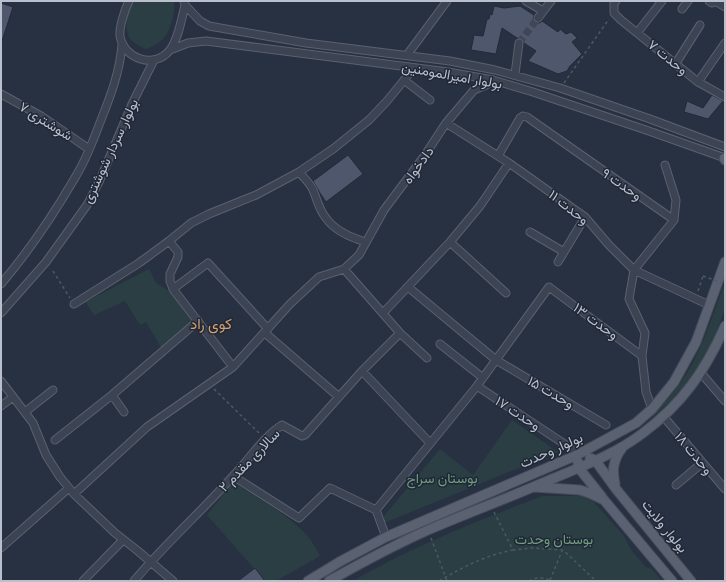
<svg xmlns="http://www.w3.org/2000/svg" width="726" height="582" viewBox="0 0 726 582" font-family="Cabin,Vazirmatn,sans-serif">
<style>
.green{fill:#2a3e43}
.building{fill:#4e576b;stroke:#222a39}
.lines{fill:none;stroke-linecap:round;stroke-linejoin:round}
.minor-tunnel{stroke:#3e4657;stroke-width:7;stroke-dasharray:7 3.5;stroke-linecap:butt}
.minor-casing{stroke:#5a616f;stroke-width:9}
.major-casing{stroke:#464c5b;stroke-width:11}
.path{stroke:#485b60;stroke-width:1.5;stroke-dasharray:3 3;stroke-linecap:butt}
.minor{stroke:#3c4352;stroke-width:7}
.major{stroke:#5a6272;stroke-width:9}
.path-bridge{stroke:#485b60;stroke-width:1.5;stroke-dasharray:3 3;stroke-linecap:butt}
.labels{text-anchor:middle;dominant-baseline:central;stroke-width:3;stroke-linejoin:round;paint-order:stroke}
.street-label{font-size:14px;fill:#b9bfcc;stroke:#202837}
.park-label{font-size:14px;fill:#719c7e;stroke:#202837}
.neighbourhood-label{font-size:15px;fill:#d3a16c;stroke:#202837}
</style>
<rect width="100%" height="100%" fill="#283142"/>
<path class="green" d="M133,1H174C175,15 171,32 160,42C156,45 150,47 146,49C141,47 136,44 132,41C122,32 128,11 133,1Z
M149,269L156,283L171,292L193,322L162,349L146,322L140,325L125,301L94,315L85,302Z
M725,282V309L710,347L699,366L683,389L653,417L652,415C661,405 671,396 679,385C701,355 712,317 725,282Z
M512,420L558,452L384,523V516L440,449L473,475Z
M233,482C258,499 289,514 309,538C313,543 317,550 320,556L276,581H265L207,515Z
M542,496H581L593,501L624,536L632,551L646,567L652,569L662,581H353C413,546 478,521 542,496Z"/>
<path class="building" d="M1,3L13,7L2,41L1,40Z
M494,6L504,8L520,6L534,15L533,20L535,22L540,23L542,21L558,32L560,29L566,34L571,32L577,38L572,42L582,54L570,66L567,71L558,74L528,61L536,51L524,43L522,39L517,38L502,28L496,54L471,50L474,35L483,36L487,19H489L490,14L492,15Z
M712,95L723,101L708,119L684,112L687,101L703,108Z
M348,155L363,174L326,202L320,193L313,181Z
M255,568L265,581H238Z"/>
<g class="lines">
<path class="minor-tunnel" d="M519,43L538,18"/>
<defs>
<path id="minor" d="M129,1C125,9 119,27 120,36C124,59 154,69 169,51C178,41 182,17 185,5L184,1
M526,1L543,11
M616,1L614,3V13L621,20L698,82L725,97
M709,1L712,3L715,1L725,7
M185,5L200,21L209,26L306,43L450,61L495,70L560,88L650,119L725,147
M682,9L688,1
M538,18L551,1
M637,33L662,1
M170,50L188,43L206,41L448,72L493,80L533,92L646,130L725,158
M407,55L447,1
M676,63L700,25
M515,74L519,43
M404,80L430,100
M698,82L725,43
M1,94L41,116L89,149
M446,123L509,163L585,217L609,245L634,270L709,305
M498,156L520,118L523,116L527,117L674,220
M299,172C304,178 310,183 313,190C317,199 319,210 326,218C335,231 352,238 366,242
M530,232L564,252
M169,241L178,252V257L170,274V281L173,289L233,367
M450,242L506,293
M558,262L585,217
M344,269L400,333L427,358
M1,284C28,252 52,217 73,181C85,162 93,141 101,120C111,95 120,71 122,44
M408,287L496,360L606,425
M173,289L208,263L268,329
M74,304L139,263L169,241L191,223L209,214L256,195L299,172L333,149L369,120L387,101L414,68
M1,313L46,262L87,205L99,182L132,104L154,60
M383,313L450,242L480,206L509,163
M265,333L339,397
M440,344L483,378
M362,371L430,443
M701,373L725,401
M1,381L33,423L46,455L60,477L74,494L115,533L138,551L173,581
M477,386L569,447L577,455
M112,395L124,412
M1,406L13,397
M652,409L646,392L642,356L645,333L629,299L634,270L674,220L676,200L665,165
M25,412L53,390
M663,416L725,489
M55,440L112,395L198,321
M233,476L299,518L330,488L376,510
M676,485L702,463
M74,494L147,427L233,367L290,304L319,277L344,269L359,255L384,210L425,155L446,123L474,90L486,85L493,80
M386,537L376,510L477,386L549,287L642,356
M1,548L69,488
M83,581L123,540
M134,581C165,544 201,512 233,476C249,460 262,438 282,425L302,436L305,435L362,371L400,333"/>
<path id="major" d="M724,158L725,160
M590,458L595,460L616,489L691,581
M578,462V467L602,497
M615,484C612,470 613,460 622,448
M534,487L580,490L589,493L604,500L672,581
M308,581L341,561L386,537L577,455L636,423L652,409L674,382L696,342L725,262
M329,581C361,563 394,545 428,530C465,514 503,500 540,484C575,469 613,456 643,433C682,404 706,370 725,326"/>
</defs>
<use href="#minor" class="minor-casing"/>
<use href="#major" class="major-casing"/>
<path class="path" d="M564,83L609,19
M53,271L70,298
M698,291L703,276
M214,389L261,435
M494,512L513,550L532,548L563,550L596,581
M431,538L447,581
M550,580L562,551
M439,581C465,566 484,556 513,550
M529,581C536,577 543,577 551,581"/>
<use href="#minor" class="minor"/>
<use href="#major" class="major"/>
<path class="path-bridge" d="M703,276L725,284"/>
</g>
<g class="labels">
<g class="street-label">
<text transform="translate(668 57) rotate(39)">وحدت ۷</text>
<text transform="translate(452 75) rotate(10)">بولوار امیرالمومنین</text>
<text transform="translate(46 121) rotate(32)">شوشتری ۷</text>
<text transform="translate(110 151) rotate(-65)">بولوار سردار شوشتری</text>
<text transform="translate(418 165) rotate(-54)">دادخواه</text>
<text transform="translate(622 184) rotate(35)">وحدت ۹</text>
<text transform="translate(569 207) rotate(38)">وحدت ۱۱</text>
<text transform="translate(596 321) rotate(36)">وحدت ۱۳</text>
<text transform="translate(551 392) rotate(30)">وحدت ۱۵</text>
<text transform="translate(518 413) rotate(33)">وحدت ۱۷</text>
<text transform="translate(551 450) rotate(-24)">بولوار وحدت</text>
<text transform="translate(694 453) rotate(50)">وحدت ۱۸</text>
<text transform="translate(249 460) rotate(-46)">سالاری مقدم ۲</text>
<text transform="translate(665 526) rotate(51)">بولوار ولایت</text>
</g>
<g class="park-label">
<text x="442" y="478">بوستان سراج</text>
<text x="554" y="539">بوستان وحدت</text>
</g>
<g class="neighbourhood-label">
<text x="211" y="324">کوی راد</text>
</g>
</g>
<rect width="726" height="582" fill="none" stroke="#b9bfcc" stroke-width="4"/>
</svg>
